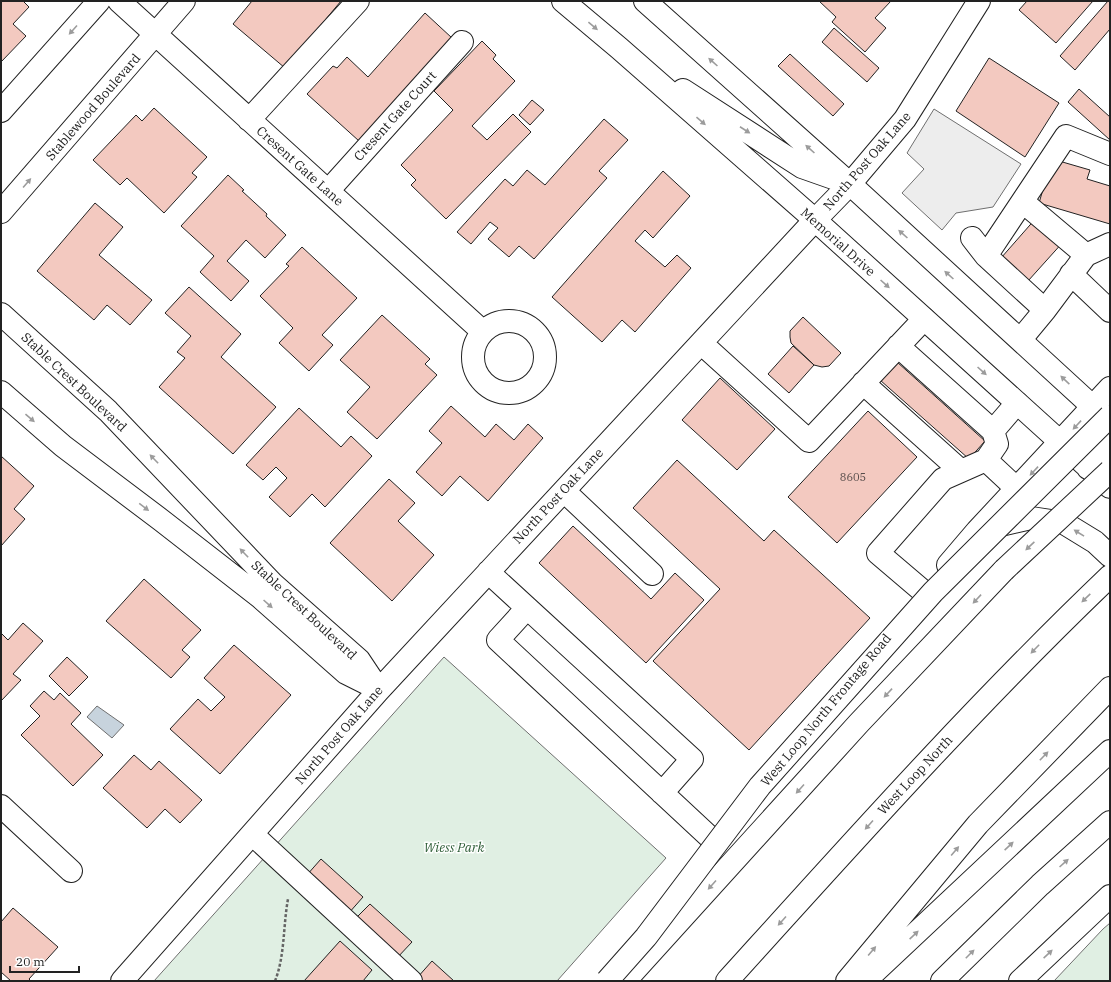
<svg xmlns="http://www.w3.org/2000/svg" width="1111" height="982" viewBox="0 0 1111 982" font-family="'IBM Plex Serif',serif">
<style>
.green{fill:#e0efe3;stroke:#6f6f6f}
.parking{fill:#ededed;stroke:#6f6f6f}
.water{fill:#c7d3dd;stroke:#6f6f6f}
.building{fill:#f3c9c0;stroke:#222}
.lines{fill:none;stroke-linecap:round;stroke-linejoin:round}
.minor-casing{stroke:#222;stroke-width:24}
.major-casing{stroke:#222;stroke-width:24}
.highway-casing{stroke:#222;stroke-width:24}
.path{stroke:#646464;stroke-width:2.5;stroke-dasharray:3 2;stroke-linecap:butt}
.minor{stroke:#fff;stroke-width:22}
.major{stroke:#fff;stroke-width:22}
.highway{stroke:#fff;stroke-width:22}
.minor-bridge-casing{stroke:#222;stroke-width:24;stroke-linecap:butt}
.highway-bridge-casing{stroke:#222;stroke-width:24;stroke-linecap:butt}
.minor-bridge{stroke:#fff;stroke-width:22}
.highway-bridge{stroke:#fff;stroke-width:22}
.oneway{fill:#9c9c9c}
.labels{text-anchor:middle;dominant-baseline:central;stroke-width:3;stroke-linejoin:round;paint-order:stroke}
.number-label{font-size:11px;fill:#564c4a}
.street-label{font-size:13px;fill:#222;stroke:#fff}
.park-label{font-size:13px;font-style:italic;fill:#2f5e38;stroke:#fff}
</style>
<rect width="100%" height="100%" fill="#fff"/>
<path class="green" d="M444,657L666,858L557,981H154Z
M1110,923V981H1054L1103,929Z"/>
<path class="parking" d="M934,109L1021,164L993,207L956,213L942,230L902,193L924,169L907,153Z"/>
<path class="water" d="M97,706L124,725L112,738L87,717Z"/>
<path class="building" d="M1,1H23L29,7L13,24L26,36L1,62Z
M252,1H341L285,68L233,24Z
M819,1H891L875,18L886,28L865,52L832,22L836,17Z
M1027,1H1093L1056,43L1019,10Z
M1108,1H1110V29L1075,70L1060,56Z
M425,13L452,38L359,141L307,94L333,66L337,68L347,57L368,77Z
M834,28L879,68L867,82L822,42Z
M482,41L496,55L493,59L515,81L472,126L487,140L513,114L531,132L446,219L411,185L416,180L401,165L453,110L434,91Z
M790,54L844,104L833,116L778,66Z
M989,58L1059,103L1025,157L956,111Z
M1079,89L1110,117V140L1068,102Z
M532,100L544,110L530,125L519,115Z
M154,108L207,157L192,173L197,177L164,213L127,178L120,185L93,160L136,115L142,121Z
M604,119L628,140L599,171L607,178L534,259L519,246L509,257L488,239L498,228L490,222L471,244L457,232L505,179L513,186L527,170L545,185Z
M1059,161L1090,170L1087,179L1110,186V224L1039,203L1049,169Z
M663,171L690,196L653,238L645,230L635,241L665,267L677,255L691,268L635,332L622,320L602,342L552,297Z
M228,175L244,190L242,191L267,214L266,216L286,235L265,258L246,240L227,261L249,281L231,301L200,272L214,256L181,226Z
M95,203L123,227L99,255L152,300L130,325L107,305L94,320L37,271Z
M1037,217L1064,241L1028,281L1001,258Z
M302,247L357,298L322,335L333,345L309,371L279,343L293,328L260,296L289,266L286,264Z
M189,287L241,334L221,357L276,407L233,454L159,387L185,358L177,352L191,336L165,313Z
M382,315L430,359L425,364L437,375L377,439L347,412L370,387L340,360Z
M803,317L841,353L829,366L822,367L814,365L791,343L790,337V331Z
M793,346L814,365L789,393L768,374Z
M897,362L985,441L969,459L880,380Z
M720,378L775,429L737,470L682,420Z
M451,406L485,437L496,424L514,440L528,424L543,438L488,501L460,476L442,496L416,472L442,443L429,431Z
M299,408L341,447L351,436L372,456L325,507L312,494L290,517L269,497L287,478L276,467L263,480L246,465Z
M868,411L917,457L837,543L788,497Z
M1,456L34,486L14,509L25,519L1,546Z
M677,460L764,541L774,530L870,618L749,750L653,661L720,589L633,508Z
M389,479L415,503L398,521L434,555L392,601L330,543Z
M573,526L651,599L675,573L704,600L646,663L539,563Z
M144,579L201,630L182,650L190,657L171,678L106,621Z
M23,623L43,641L13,674L21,680L1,701V633L8,640Z
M234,645L291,695L220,774L170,729L198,699L211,711L225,697L204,678Z
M67,657L88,677L69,696L49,676Z
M44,691L54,700L60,693L81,713L71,724L103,755L73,786L21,735L40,716L30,706Z
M134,755L151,770L159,761L202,800L180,823L165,809L147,828L103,788Z
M321,859L363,897L348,914L306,876Z
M370,904L412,942L396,959L354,920Z
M13,908L58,947L29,979L31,981H11L1,972V922Z
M340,941L372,970L363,981H304Z
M432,961L454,981H420L417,978Z"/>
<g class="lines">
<defs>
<path id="minor" d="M119,1L482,331
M1,111L99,1
M249,120L358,1
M328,191L462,42
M1023,202L1086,255
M1,212L184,1
M972,238L986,256L1045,310
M986,256L1066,136L1110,154
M1071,274L1110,311
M1,314L108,411L273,584L359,660L379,690
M473 357a36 36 0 1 1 72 0a36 36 0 1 1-72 0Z
M1021,339L1045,310L1086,255L1110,244
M701,343L809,441L924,319
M898,346L993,431
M863,383L961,471
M1,392L63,446L161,520L260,597L346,673L378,689
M986,460L1017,489
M564,491L652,574
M488,572L692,759L662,793
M925,593L878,553L943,479L986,460L997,444L993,431L1017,403
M527,608L498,640L716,843
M1,806L71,871
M252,834L411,981
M122,981L379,690L815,220L850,184L905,119L979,1"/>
<path id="major" d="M563,1L619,48L815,220L1110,487
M645,1L850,184L1104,417
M683,90L802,167L839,180
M1088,468L1110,445
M992,527L1031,518L1064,523L1095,542L1110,556
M948,565L977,531L1110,388
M1020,981L1110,896"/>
<path id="highway" d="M625,981L859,723L1004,570
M727,981C852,843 976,704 1110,576
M847,981L978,824L1110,688
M865,981L1110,751
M942,981L1040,885L1110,822"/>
</defs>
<use href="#minor" class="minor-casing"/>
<use href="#major" class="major-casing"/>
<use href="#highway" class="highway-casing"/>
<path class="path" d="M275,981C285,956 283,926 288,899"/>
<use href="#minor" class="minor"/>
<use href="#major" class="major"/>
<use href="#highway" class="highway"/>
<defs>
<path id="minor-bridge" d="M607,981L646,937L760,786L933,592L1110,416"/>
<path id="highway-bridge" d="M1004,570L1110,471"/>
</defs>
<use href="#minor-bridge" class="minor-bridge-casing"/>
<use href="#highway-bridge" class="highway-bridge-casing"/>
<use href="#minor-bridge" class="minor-bridge"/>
<use href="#highway-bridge" class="highway-bridge"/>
</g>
<defs><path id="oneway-solid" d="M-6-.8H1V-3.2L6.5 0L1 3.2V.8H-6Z"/></defs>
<g class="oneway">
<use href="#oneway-solid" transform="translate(593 26) rotate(40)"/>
<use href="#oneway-solid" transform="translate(73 30) rotate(132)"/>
<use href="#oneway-solid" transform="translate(713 62) rotate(-138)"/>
<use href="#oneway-solid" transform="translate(701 121) rotate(41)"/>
<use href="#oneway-solid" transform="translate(745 130) rotate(33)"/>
<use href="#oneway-solid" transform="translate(810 149) rotate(-138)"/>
<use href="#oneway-solid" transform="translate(27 183) rotate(-49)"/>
<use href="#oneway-solid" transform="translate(903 234) rotate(-138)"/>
<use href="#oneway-solid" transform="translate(949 275) rotate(-138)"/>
<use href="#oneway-solid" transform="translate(885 284) rotate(42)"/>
<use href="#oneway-solid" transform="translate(982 371) rotate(42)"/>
<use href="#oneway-solid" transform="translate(1065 380) rotate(-137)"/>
<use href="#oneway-solid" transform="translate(30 418) rotate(41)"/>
<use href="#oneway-solid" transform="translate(1077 425) rotate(133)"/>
<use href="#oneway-solid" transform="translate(154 459) rotate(-134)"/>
<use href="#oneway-solid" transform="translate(1034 471) rotate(133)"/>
<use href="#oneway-solid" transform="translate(144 507) rotate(37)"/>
<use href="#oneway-solid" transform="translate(1079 533) rotate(-148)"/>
<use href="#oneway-solid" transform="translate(1030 546) rotate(137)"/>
<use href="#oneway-solid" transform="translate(244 553) rotate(-134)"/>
<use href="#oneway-solid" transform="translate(1086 598) rotate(136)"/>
<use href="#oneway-solid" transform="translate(977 599) rotate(133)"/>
<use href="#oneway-solid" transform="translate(268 604) rotate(42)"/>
<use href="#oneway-solid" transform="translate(1035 649) rotate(134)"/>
<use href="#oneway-solid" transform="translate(888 693) rotate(133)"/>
<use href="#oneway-solid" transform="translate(1044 756) rotate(-46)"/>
<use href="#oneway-solid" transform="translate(800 789) rotate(132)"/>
<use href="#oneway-solid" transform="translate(869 825) rotate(132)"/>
<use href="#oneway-solid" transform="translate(1009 846) rotate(-43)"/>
<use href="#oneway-solid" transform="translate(955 851) rotate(-50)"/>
<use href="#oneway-solid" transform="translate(1064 863) rotate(-42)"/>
<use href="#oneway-solid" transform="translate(712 885) rotate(132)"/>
<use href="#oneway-solid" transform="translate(782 921) rotate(132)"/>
<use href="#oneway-solid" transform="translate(914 935) rotate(-43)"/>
<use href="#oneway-solid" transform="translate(872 951) rotate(-50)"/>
<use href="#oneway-solid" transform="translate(970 954) rotate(-45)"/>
<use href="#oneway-solid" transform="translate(1048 954) rotate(-43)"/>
</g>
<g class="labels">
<g class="number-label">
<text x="853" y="477">8605</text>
</g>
<g class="street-label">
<text transform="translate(93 107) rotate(-49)">Stablewood Boulevard</text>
<text transform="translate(395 116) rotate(-48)">Cresent Gate Court</text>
<text transform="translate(867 161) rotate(-49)">North Post Oak Lane</text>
<text transform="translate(300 166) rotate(42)">Cresent Gate Lane</text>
<text transform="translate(838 242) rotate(42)">Memorial Drive</text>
<text transform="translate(74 382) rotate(43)">Stable Crest Boulevard</text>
<text transform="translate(558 496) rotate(-47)">North Post Oak Lane</text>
<text transform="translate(304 610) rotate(43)">Stable Crest Boulevard</text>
<text transform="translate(826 710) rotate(-50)">West Loop North Frontage Road</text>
<text transform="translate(339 735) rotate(-49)">North Post Oak Lane</text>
<text transform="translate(915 775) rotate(-47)">West Loop North</text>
</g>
<g class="park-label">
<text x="454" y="847">Wiess Park</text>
</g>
</g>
<rect width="1111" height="982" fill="none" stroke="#222222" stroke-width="4"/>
<path d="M10 966v6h69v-6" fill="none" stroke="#222222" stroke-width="2"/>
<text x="16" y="966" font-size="12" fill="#222222" stroke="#ffffff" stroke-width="3" paint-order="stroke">20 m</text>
</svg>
